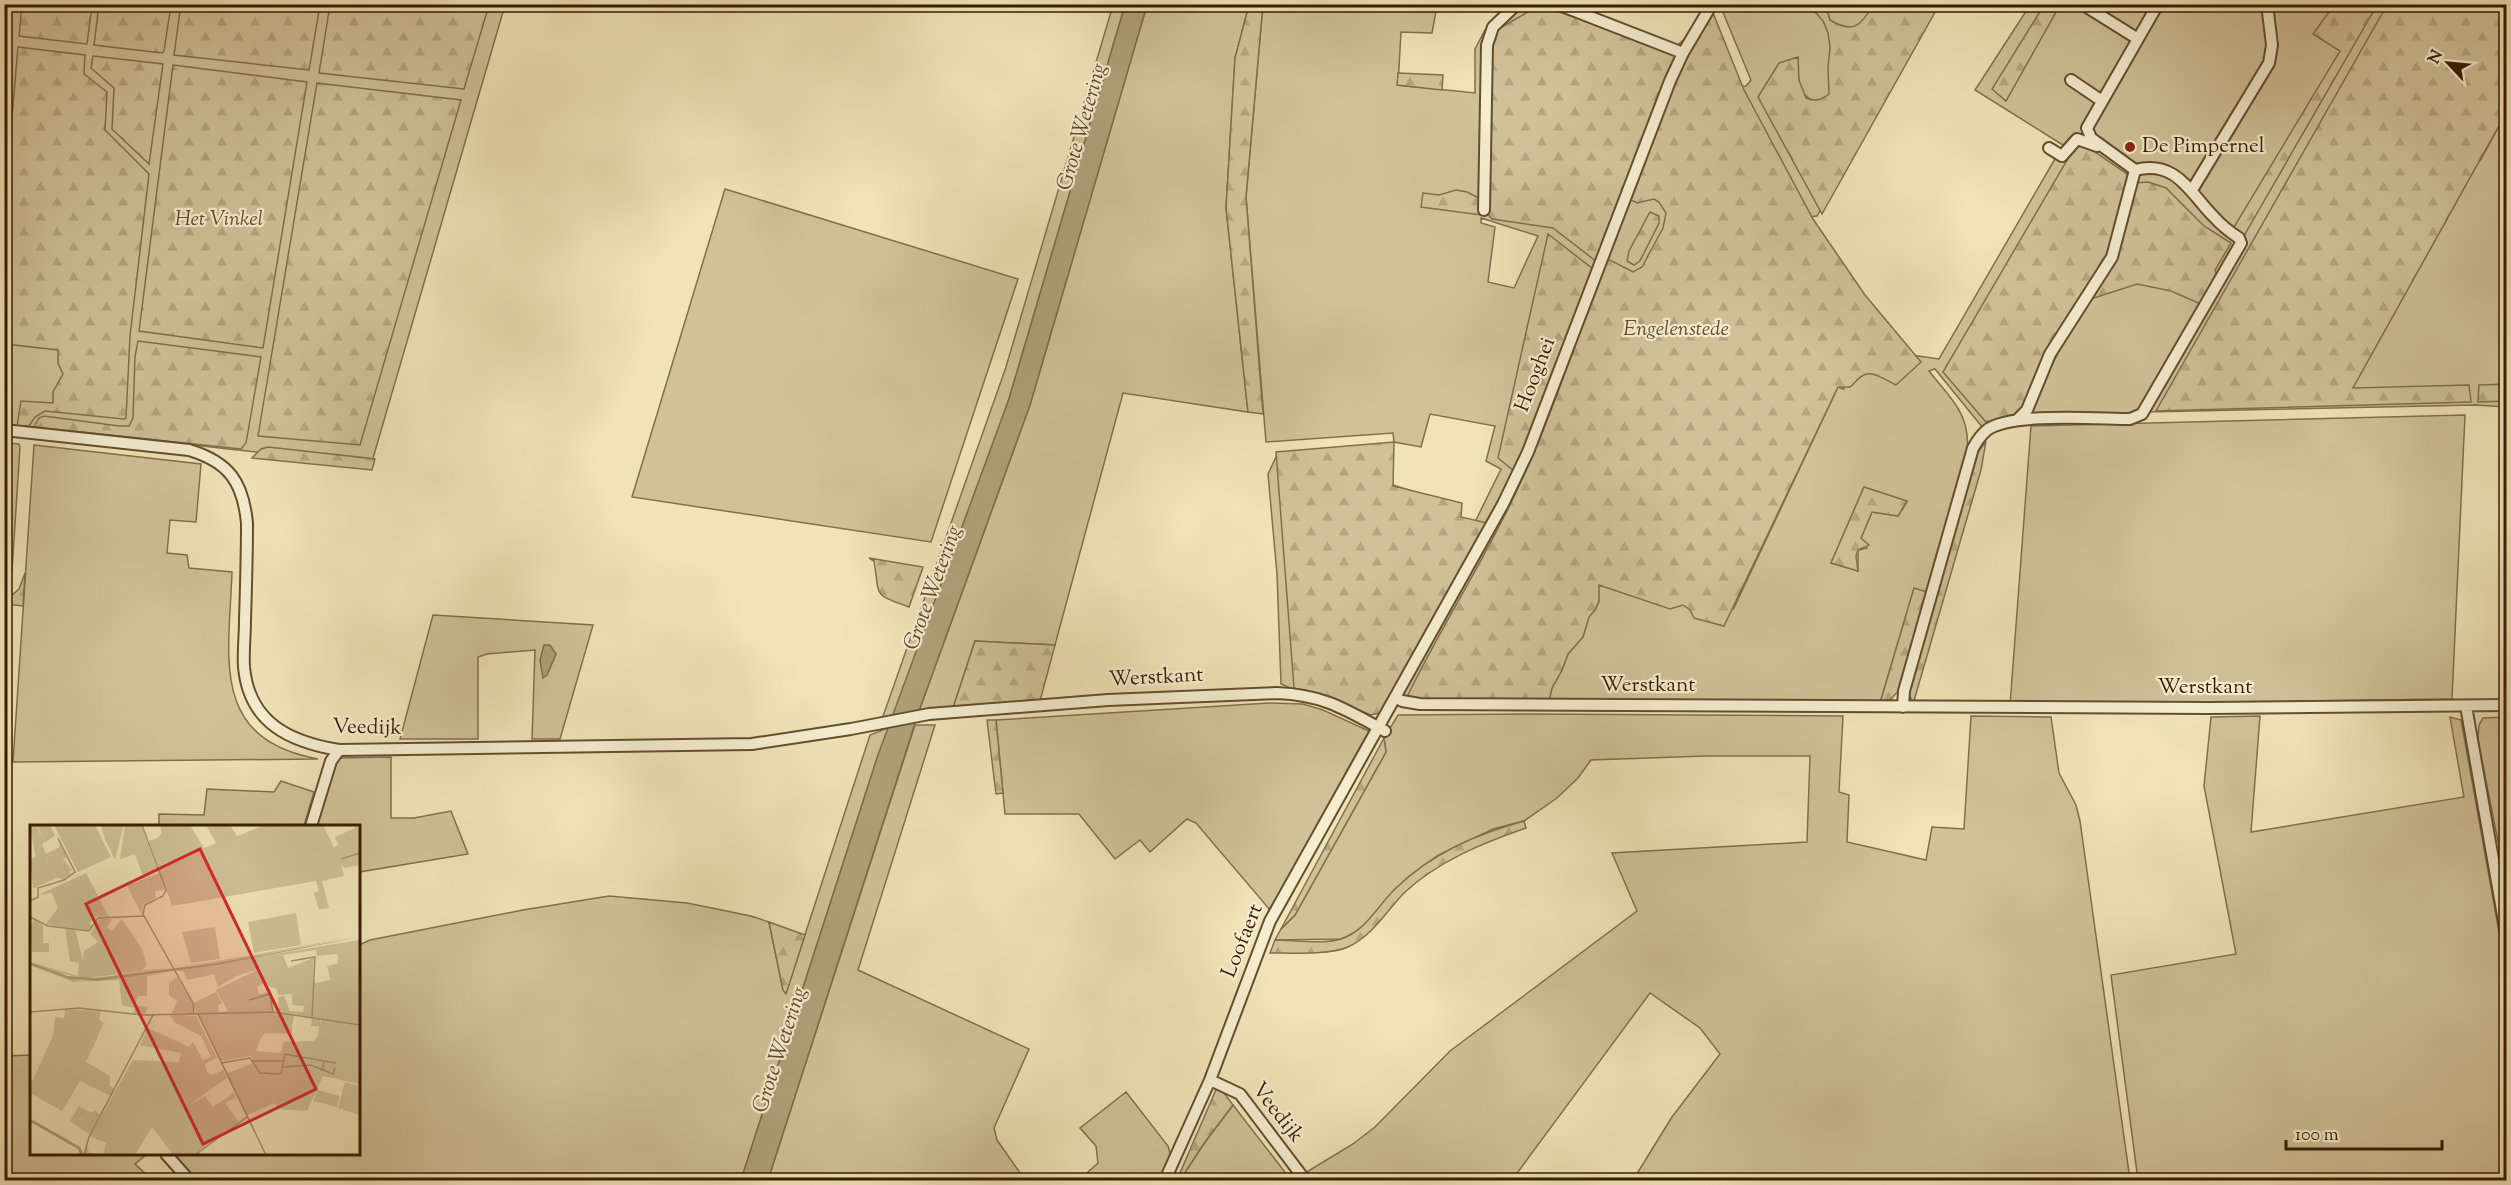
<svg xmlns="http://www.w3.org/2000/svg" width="2511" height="1185" viewBox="0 0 2511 1185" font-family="'Sorts Mill Goudy',serif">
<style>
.green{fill:#d0c198;stroke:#826f4c;stroke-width:1.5;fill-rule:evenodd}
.forest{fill:url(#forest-firs);stroke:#826f4c;stroke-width:1.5}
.water{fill:#b0a079;stroke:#7f6c49;stroke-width:1.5}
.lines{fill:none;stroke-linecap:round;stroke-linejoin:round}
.minor-casing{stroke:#644e2e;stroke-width:14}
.minor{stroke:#f5edd0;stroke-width:10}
.poi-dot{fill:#8f2418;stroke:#f5edd0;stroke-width:2}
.labels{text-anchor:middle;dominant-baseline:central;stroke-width:4.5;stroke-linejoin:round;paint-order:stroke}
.poi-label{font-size:21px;fill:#351d00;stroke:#f5edd0;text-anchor:start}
.park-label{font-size:21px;font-style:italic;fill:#644e2e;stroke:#f5edd0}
.street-label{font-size:21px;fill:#351d00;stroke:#f5edd0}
.water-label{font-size:22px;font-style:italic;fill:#604b2a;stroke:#f5edd0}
.inset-river{fill:none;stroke:#b0a079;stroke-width:3}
.inset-road{fill:none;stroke:#a5946e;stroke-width:1.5}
.view{fill:#d62828;fill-opacity:0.15;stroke:#d62828;stroke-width:3}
.inset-edge{fill:none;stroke:#351d00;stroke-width:3}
</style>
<defs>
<pattern id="forest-firs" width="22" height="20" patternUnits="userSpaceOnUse" patternTransform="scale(1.5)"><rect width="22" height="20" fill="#d0c198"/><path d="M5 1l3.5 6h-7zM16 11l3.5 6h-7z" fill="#b3a581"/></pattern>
</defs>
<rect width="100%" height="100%" fill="#f0e3b7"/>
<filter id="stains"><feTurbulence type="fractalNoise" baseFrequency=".00333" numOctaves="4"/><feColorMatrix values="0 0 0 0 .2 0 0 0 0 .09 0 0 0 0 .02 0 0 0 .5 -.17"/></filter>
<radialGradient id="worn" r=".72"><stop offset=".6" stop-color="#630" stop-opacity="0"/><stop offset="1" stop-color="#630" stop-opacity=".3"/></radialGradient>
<path class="green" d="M5,5H505L371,465L5,424Z
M1113,5H1125L1009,399L894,715L882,719L1006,367Z
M1147,5H1249L1235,58L1226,208L1248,412L1123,393L1055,645L975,641L953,708L919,711L1030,405Z
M1263,5H1454L1440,7L1436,11L1432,33L1401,32L1398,85L1475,93V49L1485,30L1513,5H1532L1663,58L1698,27L1726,88L1746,86L1751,80L1720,5H1813L1830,20L1825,5H1938L1817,216L1798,218L1904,354L1939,359L2063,145L1975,90L2030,5H2506L2480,161L2506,113V407L2475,405L2145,412L2142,414L2031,416L2040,388L2068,334L2008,417L1983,428L1935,369L1929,371C1950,398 1971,414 1967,451L1927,592L1914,589L1880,703L1548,705L1552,688L1562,670L1568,654L1583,637L1589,616L1595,610L1599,601L1598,593L1541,703L1389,700L1297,691L1281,684L1277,574L1268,474L1277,455L1380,481L1447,502L1458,519L1473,526L1501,469L1486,461L1495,426L1430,414L1421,447L1394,442L1393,433L1266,442L1246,197ZM1798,58C1798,74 1796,94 1814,101L1797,99L1789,61ZM1481,218L1538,236L1514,288L1488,282L1495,227L1481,223ZM2447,219L2352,388L2375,333ZM1839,370L1844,389L1838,387L1733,610ZM1864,487L1907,502L1898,516L1872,512L1861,538L1867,548L1858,550V571L1831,563Z
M725,189L1018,279L931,542L632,497Z
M2465,415L2452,699L2010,705L2031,426Z
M34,445L201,464L196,522L170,520L167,553L187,555L189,568L232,572C229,657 209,739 318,759L13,762Z
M433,615L593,625L560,739H532L535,650L487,654L478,657V739H400Z
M1269,703L1303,704L1323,710L1369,731L1270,910L1196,823L1187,819L1150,852L1140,840L1115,859L1079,814H1005L996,720Z
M1531,714L1843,716L1839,792L1849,795L1847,842L1926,860L1932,827L1964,829L1971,716L2051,717L2059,773L2076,805L2080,821L2130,1180H1633L1672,1117L1720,1054L1700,1028L1650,993L1512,1180H1311L1305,1173L1353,1144L1375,1127L1450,1051L1637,911L1612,853L1807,842L1810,756H1706L1591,760L1578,778L1557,798L1524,821L1493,829L1437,856L1395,889L1361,929L1342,939L1275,940L1281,929L1295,915L1386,752L1384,738L1398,715Z
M2260,716L2251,832L2464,797L2450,717L2461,720L2506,971V1180H2138L2111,975L2236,954L2204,786L2211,717Z
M2506,717V867H2503L2478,740L2479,725L2483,718Z
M915,725H935L858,970L1029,1049L994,1128L997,1140L1025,1180H768Z
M890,727L878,755L741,1180H196L169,1154H358L359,945L370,940L523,910L609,896L687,903L751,916L769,922L783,990L786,993L870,735Z
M391,757V818H414L451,811L468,854L359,872L358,826H315L337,758Z
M281,781L314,792L304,826H159V814L204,815L207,789L274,792Z
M31,1055L32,1154H147L135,1164L150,1178L147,1180H5V1056Z
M1126,1092L1168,1146L1171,1156L1159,1180H1079L1098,1163L1096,1146L1080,1128Z
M1233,1105L1291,1180H1180L1205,1142Z"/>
<path class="forest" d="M181,4L320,5L309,70L174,55Z
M1263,4L1246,197L1263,414L1248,412L1226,208L1235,58L1249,5Z
M22,5H92L87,44L19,36Z
M99,5H171L164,51L162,53L94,45Z
M330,5V4L489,5L464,89L319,73Z
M1540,5L1672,52L1675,56L1655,104L1597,262L1553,228L1492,219L1489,216L1488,35Z
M1809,5H1825L1830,20C1853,34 1861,26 1873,5H1939L1822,214L1758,97L1779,63L1798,57L1799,80L1806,98C1815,102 1821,100 1829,94L1828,67L1830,47L1828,33L1823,21Z
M2044,5H2060L2006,101L1992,89Z
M2334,5H2377L2245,234L2240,239L2234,227L2340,51L2313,34Z
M2387,5H2506V113L2353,388L2469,385L2471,402L2156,411Z
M1713,13L1744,90L1813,219L1865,295L1921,362L1896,385C1886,381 1873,369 1862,376C1857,379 1854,384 1850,387H1838L1724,626L1694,618L1690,610L1683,605L1670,609L1599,585V601L1595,610L1589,617L1583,637L1568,654L1562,670L1552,688L1548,705L1413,704L1407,697C1441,626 1485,560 1518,488C1553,414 1577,335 1608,259L1633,272L1642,267L1663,228L1666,213L1659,202L1654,199L1637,203L1631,200L1672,89L1687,57Z
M18,47L85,55L84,74L107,92L105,130L149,174L130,336L126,418L124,419L45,411L35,417L29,426H17L21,401L53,403V392L63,374L58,363V350L5,344V197Z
M93,56L163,64L149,164L112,129L114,88L91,68Z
M173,65L307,82L263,348L139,331Z
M1398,73L1443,75L1442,90L1397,85Z
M317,83L461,100L360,445L258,436Z
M2077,143L2083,144L2127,174V180L2109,256L2025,410C2014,418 1998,424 1985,421L1943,372Z
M2148,182L2166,188L2204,226L2231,243L2215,270L2218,279L2203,305L2171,291L2137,284L2091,299L2105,276L2134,183Z
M1456,190L1467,192L1481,199V215L1421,207L1423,193L1439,195Z
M1650,212L1659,216V223L1640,261L1634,265L1627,261L1629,251Z
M1548,234L1593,269L1558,371L1513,470L1498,458Z
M138,341L261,357L246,443L241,449L34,427L39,418L44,416L119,426H129L133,418L135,356Z
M2506,384V401L2478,402L2479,385Z
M1986,441L1981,470L1913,704L1909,693L1973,459Z
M1394,442L1393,486L1462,503L1461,517L1487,523L1380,713L1371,715L1313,693L1294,688L1276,452Z
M5,443L19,444L20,447L12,571L5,586Z
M268,447L375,459L372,470L252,458L261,449Z
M1864,487L1907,501L1898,516L1872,512L1861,538L1869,545L1858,550L1856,556L1858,571L1831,563Z
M869,558L923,567L909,607C872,594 880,597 874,561Z
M25,573L23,606L5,604V601L19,589Z
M1914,588L1927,592L1900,689L1891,699L1880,703Z
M975,641L1055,645L1040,701L953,708Z
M987,720H996L1003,793L996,794Z
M1384,738L1386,752L1295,915L1281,929Z
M1524,821L1526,828C1483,843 1438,861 1404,893C1386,912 1372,936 1348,947C1331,955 1290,953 1270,953L1275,940C1294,940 1327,945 1344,938C1368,928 1378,905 1396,888C1432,853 1477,834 1524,821Z
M769,922L805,935L786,994L783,990Z
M1218,1085L1233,1105L1205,1142L1180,1180H1177Z"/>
<path class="water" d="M1125,5H1147L1030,405L919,711L768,1180H741L878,755L1009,399Z
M544,645H550L556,654L547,675L543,678L540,660Z"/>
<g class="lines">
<defs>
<path id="minor" d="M1557,4L1683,53
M2082,4L2138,39
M2071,80L2102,101
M2049,148L2062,156L2077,139L2097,146
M2192,190L2269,63L2272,45L2267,4
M1484,210L1487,45L1493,27L1517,4
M2018,419L2027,410L2050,354L2112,257L2135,170
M4,430L189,450C229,462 243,482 247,523C247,555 246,588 245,620C245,636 243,652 244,667C249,723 290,742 339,750L752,744L851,729L929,714L1108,700L1277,693C1324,695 1345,709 1385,731
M1395,697L1402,701L1420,704L2209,708L2506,705
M2466,706L2506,933
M1903,707L1904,691L1973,448C1977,441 1982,434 1987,430C2011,412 2098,419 2130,419L2142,414L2241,243L2239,238C2230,232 2221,225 2214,217C2190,193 2176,159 2135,170L2091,138L2087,128L2158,4
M311,826L331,761L339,750
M1210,1080L1240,1094L1305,1180
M166,1154L189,1180
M1165,1180L1210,1080L1270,921L1503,504L1528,452L1670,81L1683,53L1712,4"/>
</defs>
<use href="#minor" class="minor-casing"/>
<use href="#minor" class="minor"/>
</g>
<circle class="poi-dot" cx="2130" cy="147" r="6"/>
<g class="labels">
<g class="poi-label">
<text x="2142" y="147">De Pimpernel</text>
</g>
<g class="park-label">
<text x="219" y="220">Het Vinkel</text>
<text x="1676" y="330">Engelenstede</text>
</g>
<g class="street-label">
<text transform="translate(1536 375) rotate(-69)">Hooghei</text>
<text transform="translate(1156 678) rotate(-3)">Werstkant</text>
<text x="1648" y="686">Werstkant</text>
<text x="2205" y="688">Werstkant</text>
<text transform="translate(367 728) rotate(1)">Veedijk</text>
<text transform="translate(1243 941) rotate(-68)">Loofaert</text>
<text transform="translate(1277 1113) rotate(52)">Veedijk</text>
</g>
<g class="water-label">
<text transform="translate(1083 127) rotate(-74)">Grote Wetering</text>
<text transform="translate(934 588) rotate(-70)">Grote Wetering</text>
<text transform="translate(781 1050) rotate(-72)">Grote Wetering</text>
</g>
</g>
<g transform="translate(30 825)">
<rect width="330" height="330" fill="#f0e3b7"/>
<path d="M6,0L14,15L7,0H20L25,11L12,19L16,29L30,22L28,16L32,24L6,33L0,1ZM24,0H65L81,32L48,47ZM136,0H160L174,23L186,18L176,0H200L207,11L235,0H293L304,22L309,20L305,13L328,3L330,40L314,43L311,39L314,51L292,56L299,83L289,84L284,68L289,66L286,56L142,81L119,16L127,13L132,8L130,2ZM28,28H34L33,34L42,45L36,48L17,37L18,30L27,31ZM1,43L16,46L28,52L5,63ZM56,48L79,92L65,91L60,98L57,96L63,102L59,106L16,99L28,83L22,68L8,70ZM129,48L135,65L125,66L126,73L113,80L112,90L97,61ZM266,88L271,120L224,128L218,97ZM70,93L82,94L77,103L82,106L92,94L112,124L117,140L112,145L142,143L56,153L27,148L0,137L48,151L49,138L40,136L35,103L45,104L53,136L54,126L68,117L60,109ZM4,95L13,100V118H19V127H2L0,102ZM185,102L190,134L161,138L152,107ZM330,111L186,138L142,142L181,137ZM330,115V259L293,251L277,286L248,284L228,247L245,278L217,290L196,249L223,238L222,231L190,236L164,178L186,167L188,187L198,186L186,165L231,143L207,151L188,162L184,149L157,155L154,147L145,145ZM286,125L287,131L307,129L309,138L297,141L302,154L283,161L284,133L258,143L253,130ZM232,159L247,164L248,170L262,169V180L274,181L273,187L260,186L254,171L248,172L249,187L281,192L312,203L293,205L284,216L253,217L251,228L226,226L233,206L261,209L264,190L249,188L243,195L240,169H229L227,162ZM0,140L50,156L144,147L117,151V171H108L104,180L118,182L115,189H104V183L92,180L89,155L43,157ZM147,152L162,178L164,189L142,188L147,176L139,170V158ZM35,184L71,186L69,195L74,198L56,237L80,251V261L85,264L81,271L50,256L32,286L0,268V261L23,211L25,192L34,193ZM139,189L166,191L187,233L175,239L177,247L182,250L193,245L197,253L155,283L175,271L183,282L204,268L206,273L195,278L208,296L215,292L164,330H143L122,302L105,330H55L57,319L59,328L73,330L76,318L60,311L103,235L149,237L151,228L110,220L118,203L159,222L163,217L173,235L181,232L171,211L144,197ZM315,257L330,261V290L308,283ZM288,265L310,271L307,282L283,276ZM50,286L68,293L60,309L50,303L55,294L63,298L53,292L48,295Z" fill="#d0c198" fill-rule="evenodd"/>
<path d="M71,0H94L85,34L75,15ZM95,0H111L128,46L113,51L105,29L90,34ZM240,0L252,41L243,44L230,4ZM241,0H258L260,11L259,0H271L278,23L253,40ZM272,0H284L291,17L279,23ZM286,0H292L313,50L306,51ZM324,0L330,5V23L307,30L303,23L309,20L305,12L325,3ZM228,4L242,45L247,61L234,64L217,15L216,9ZM214,9L227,47L233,64L216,67L210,48L225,46H219L213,29L187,37L180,31L186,37L172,42L167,27ZM28,16L37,32L33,34L34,28H28L27,31L18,30L17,37L30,39L41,49L34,55L2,43L7,62L3,63L0,34L31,24ZM286,21L291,37L295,39L298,34L304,52L288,54L279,24ZM278,24L287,55L258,60L253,41L264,33L266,38L265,32ZM166,28L171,42L143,52L148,65L138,68L130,45L137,47L136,39ZM212,30L217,45L177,56L172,43ZM171,43L176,57L149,65L144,53ZM208,49L214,67L183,72L177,58ZM287,56H290L294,80L299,83L289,84L284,68L290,66ZM176,58L181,73L144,79L140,69ZM330,117V127L308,129V121ZM330,128V150L300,154L298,141L308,140V130ZM330,151V174H317L316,170L315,174H302V169L307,168H302L301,158L300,174H284V158ZM186,167L192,178L188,180L189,190L166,189L164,179ZM236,167L241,171L242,186L215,190L227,193L226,189L248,188L224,224L218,217L190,218L188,204H176L169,191H204L195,190L220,182L216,169L220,175ZM330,175V199L283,192L284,176ZM256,189L253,201L262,203V209L234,208L242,196L248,198L246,203L252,200ZM282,193L290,194V200L291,195L330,200V252L324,251L330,253V259L307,254L310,235L277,229L278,218L265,221L253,220L277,216L287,220L295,218L297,212L291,214L292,209L288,212L289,201H281ZM225,227L253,229L250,248H243L238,237L224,236ZM231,249L292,253L285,269L243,267L250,285ZM49,281L62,288L64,285L70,290L68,293L50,286L48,295L56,292L64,297L55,294L50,303L40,296Z" fill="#d0c198"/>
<path d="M330,112L187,140L67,156L40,154L0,140V137L37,151L66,153L186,138Z" fill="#b0a079"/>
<path class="inset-river" d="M0,295L49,323L52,330"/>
<path class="inset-road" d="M112,0L136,65L133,71L115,80L113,89L163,178L164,190M311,34L330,28M0,76L8,72V63L34,55L45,47L28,13M0,92L18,101L59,106L68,93L114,91M261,136L285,132L282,193M219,175L240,169L243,187M0,187L49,183L112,190L243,187L330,200M168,189L236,330M223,236H253M191,238L220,233L230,248L251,249L255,229L294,236M253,242L281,240L303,249L305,243M292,246L294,236L306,238M54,330L59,312L123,190M165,330L217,292"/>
<path class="view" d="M170,24L286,264L173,319L56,79Z"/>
<rect width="330" height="330" class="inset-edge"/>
</g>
<rect width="2511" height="1185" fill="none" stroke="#f0e3b7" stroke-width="24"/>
<rect x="6" y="6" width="2499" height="1173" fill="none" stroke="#351d00" stroke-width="3"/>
<rect x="12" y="12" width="2487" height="1161" fill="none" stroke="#351d00" stroke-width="1.5"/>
<g transform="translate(2448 63) rotate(296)" stroke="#f5edd0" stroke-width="4.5" paint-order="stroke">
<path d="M0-4.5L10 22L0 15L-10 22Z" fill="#351d00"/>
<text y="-9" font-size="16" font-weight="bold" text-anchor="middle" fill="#351d00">N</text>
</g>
<path d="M2286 1140v9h156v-9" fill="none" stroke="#351d00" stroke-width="3"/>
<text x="2295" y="1140" font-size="18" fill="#351d00" stroke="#f5edd0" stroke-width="4.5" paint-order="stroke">100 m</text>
<rect width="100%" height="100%" filter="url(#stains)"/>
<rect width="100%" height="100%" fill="url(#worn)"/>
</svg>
